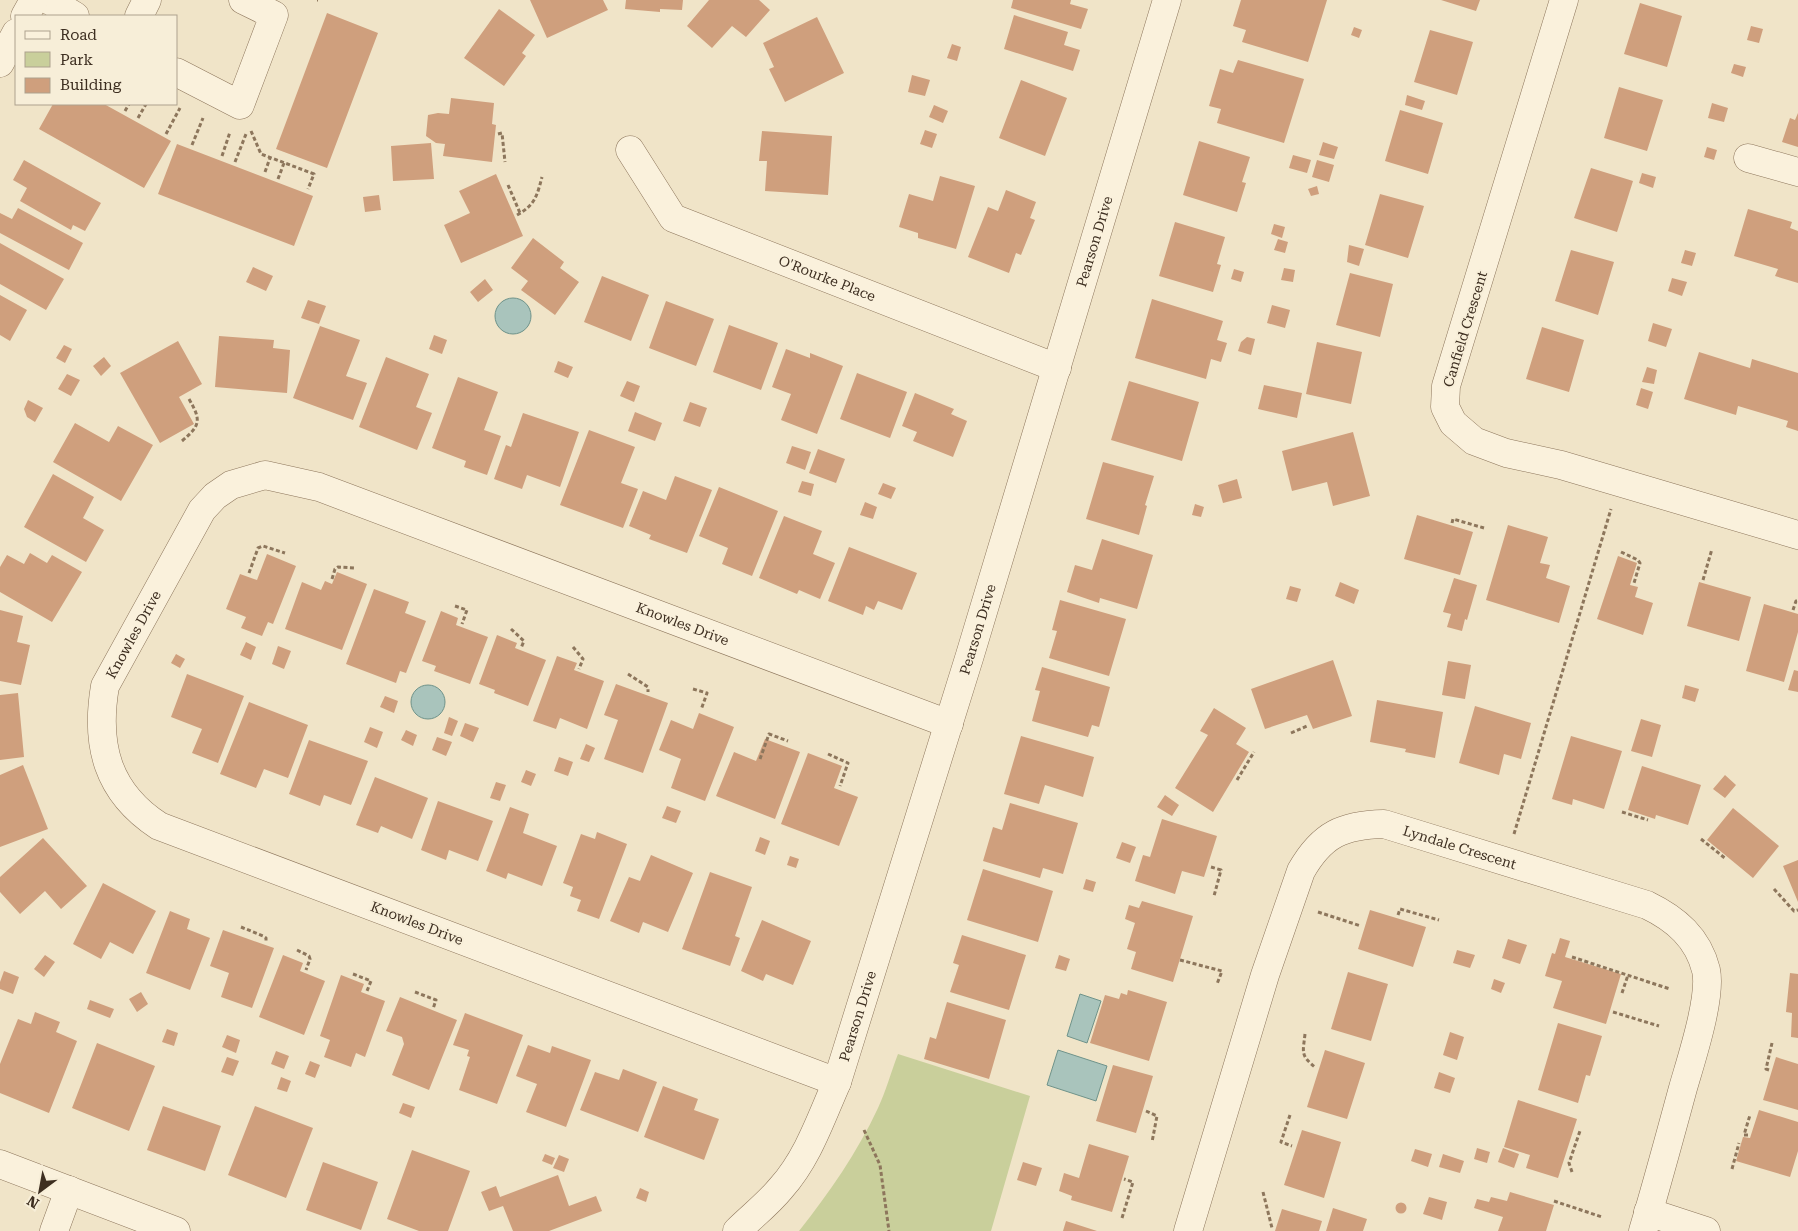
<svg xmlns="http://www.w3.org/2000/svg" width="1798" height="1231" viewBox="0 0 1798 1231" font-family="'Roboto Serif',serif">
<style>
.green{fill:#c9cf9b}
.water{fill:#a9c4bc;stroke:#6f938a}
.building{fill:#cf9f7d}
.lines{fill:none;stroke-linecap:round;stroke-linejoin:round}
.minor-casing{stroke:#8d765c;stroke-width:29}
.path{stroke:#8d765c;stroke-width:3;stroke-dasharray:4 2.5;stroke-linecap:butt}
.minor{stroke:#faf1dc;stroke-width:28}
.labels{text-anchor:middle;dominant-baseline:central;stroke-width:4;stroke-linejoin:round;paint-order:stroke}
.street-label{font-size:14px;fill:#3d2e20;stroke:#f7eed8}
</style>
<rect width="100%" height="100%" fill="#f0e4c8"/>
<path class="green" d="M898,1054L1030,1096L991,1231H799C829,1193 857,1153 878,1108C886,1091 891,1072 898,1054Z"/>
<path class="water" d="M495 316a18 18 0 1 1 36 0a18 18 0 1 1-36 0Z
M411 702a17 17 0 1 1 34 0a17 17 0 1 1-34 0Z
M1080,994L1101,1001L1087,1043L1067,1036Z
M1058,1050L1107,1066L1096,1101L1047,1085Z"/>
<path class="building" d="M530,0H603L608,10L547,38Z
M626,0H683L682,10L660,9V12L625,9Z
M709,0H759L770,10L746,37L732,26L712,48L687,26Z
M1013,0H1071L1070,4L1088,9L1081,29L1011,8Z
M1241,0H1327L1308,62L1242,42L1246,30L1233,26Z
M1441,0H1480L1476,11Z
M1640,3L1682,16L1667,67L1624,54Z
M499,9L535,35L522,53L526,56L504,86L464,58Z
M327,13L378,33L327,168L276,149Z
M1014,15L1068,32L1064,45L1080,50L1073,71L1004,49Z
M817,17L844,73L785,102L769,69L774,67L763,43Z
M1751,26L1763,29L1759,43L1747,40Z
M1354,27L1362,30L1359,38L1351,35Z
M1430,30L1473,42L1457,95L1414,82Z
M952,44L961,47L957,61L947,58Z
M1238,60L1304,79L1284,143L1217,123L1221,109L1209,106L1220,69L1233,73Z
M1734,64L1746,67L1743,77L1731,73Z
M912,75L930,80L925,96L908,92Z
M1021,80L1067,98L1045,156L999,138Z
M1619,87L1663,100L1647,151L1604,138Z
M1407,95L1425,101L1422,110L1405,105Z
M451,98L494,103L492,124L496,125L492,162L443,156L445,144L436,143L426,136L428,115L438,113L449,114Z
M1712,103L1728,108L1724,122L1708,118Z
M53,104H104L171,141L144,188L39,129Z
M934,105L948,111L943,123L929,117Z
M1400,110L1443,123L1428,174L1385,161Z
M1798,113V147L1782,142L1790,118L1795,120Z
M925,130L937,134L932,148L920,144Z
M762,131L832,136L828,195L765,191L767,161H759Z
M1199,141L1250,157L1242,182L1246,183L1237,212L1183,195Z
M1323,142L1338,147L1334,159L1319,155Z
M431,143L434,179L393,181L391,146Z
M177,144L313,196L294,246L158,194Z
M1707,147L1717,150L1714,160L1704,157Z
M1293,155L1311,160L1307,173L1289,168Z
M24,160L101,203L85,231L73,225L71,230L20,201L27,188L13,180Z
M1317,160L1334,165L1329,182L1312,177Z
M1591,168L1633,181L1617,232L1574,218Z
M1642,173L1656,177L1653,188L1639,183Z
M496,174L523,236L461,263L444,225L470,213L459,191Z
M940,176L975,186L956,249L918,238V233L899,227L909,194L933,201Z
M1317,186L1319,194L1311,196L1308,189Z
M1006,190L1036,202L1030,218L1035,220L1021,255L1016,253L1009,273L968,257L988,207L998,211Z
M1380,194L1424,206L1408,258L1365,245Z
M379,195L381,210L365,212L363,197Z
M18,208L83,243L69,270L0,233V213L12,219Z
M1748,209L1792,222L1790,228L1798,231V283L1775,276L1778,269L1734,256Z
M1175,222L1225,237L1217,264L1221,265L1213,292L1159,276Z
M1274,224L1285,227L1282,238L1271,234Z
M533,238L564,262L560,268L579,282L555,315L521,290L528,281L511,268Z
M1278,239L1288,242L1285,253L1274,250Z
M0,243L64,279L46,310L0,284Z
M1349,245L1364,249L1359,266L1347,262Z
M1571,250L1614,262L1598,315L1555,301Z
M1685,250L1696,253L1692,266L1681,263Z
M253,267L273,276L266,291L246,282Z
M1284,268L1295,270L1293,282L1281,280Z
M1234,269L1244,272L1241,282L1231,279Z
M1350,273L1393,284L1380,337L1336,325Z
M602,276L649,295L631,341L584,322Z
M1672,278L1687,282L1682,296L1668,291Z
M485,279L493,290L478,302L470,292Z
M0,295L27,310L10,341L0,335Z
M1152,299L1223,321L1217,340L1227,343L1221,362L1211,359L1206,379L1135,358Z
M308,300L326,306L319,324L301,318Z
M666,301L714,319L696,366L649,348Z
M1272,305L1290,310L1285,328L1267,323Z
M1653,323L1672,329L1666,347L1648,341Z
M729,325L778,343L761,390L713,372Z
M320,326L360,340L346,376L367,383L353,420L293,398Z
M1542,327L1584,340L1569,392L1526,379Z
M434,335L447,340L442,354L429,349Z
M219,336L274,340L273,348L290,350L287,393L215,387Z
M1247,337L1255,339L1251,355L1238,351L1241,342Z
M178,341L202,384L179,397L194,424L160,443L120,373Z
M1317,342L1362,352L1351,404L1306,394Z
M64,345L72,349L65,363L56,358Z
M786,349L810,358V353L843,366L817,434L781,420L791,394L772,387Z
M1699,352L1750,368L1752,359L1798,373V431L1786,427L1788,421L1738,406L1736,415L1684,399Z
M104,357L111,366L101,376L93,366Z
M386,357L429,374L416,407L432,413L417,450L359,427Z
M558,361L573,367L568,378L554,372Z
M1647,367L1657,370L1654,384L1642,382Z
M857,373L907,392L890,438L840,419Z
M67,374L80,380L71,396L58,389Z
M458,377L498,392L484,430L501,436L487,475L464,467L466,461L432,448Z
M627,381L640,386L634,402L620,396Z
M1129,381L1199,402L1182,461L1111,440Z
M1264,385L1302,393L1297,418L1258,409Z
M1641,388L1653,392L1648,409L1636,405Z
M915,393L954,409L951,414L967,421L953,457L913,441L917,432L902,426Z
M28,400L43,408L35,422L27,417L24,409Z
M690,402L707,408L700,427L683,421Z
M635,412L662,423L655,441L628,431Z
M523,413L579,432L560,487L527,475L522,489L494,479L506,445L511,447Z
M75,423L109,442L118,426L153,445L121,501L53,462Z
M589,430L635,447L621,483L638,489L623,528L560,505Z
M1353,432L1370,496L1333,506L1327,482L1292,491L1282,451Z
M792,446L811,452L805,470L786,463Z
M818,449L845,459L836,483L809,473Z
M1103,462L1154,476L1145,505L1147,506L1139,535L1086,519Z
M53,474L94,497L83,518L104,530L86,562L24,527Z
M675,476L712,490L687,553L649,539L651,535L629,526L643,491L666,500Z
M1237,479L1242,498L1223,503L1218,485Z
M802,481L814,484L811,496L798,492Z
M883,483L896,488L891,499L878,494Z
M719,487L778,511L752,576L722,564L728,548L699,536Z
M865,502L877,507L873,519L860,515Z
M1195,504L1204,507L1201,517L1192,515Z
M1417,515L1473,532L1460,575L1404,559Z
M784,516L822,531L813,554L835,563L820,599L799,590L797,594L759,578Z
M1508,525L1548,537L1540,563L1550,565L1546,578L1570,586L1559,623L1486,600Z
M1102,539L1153,555L1137,609L1100,598L1099,603L1067,592L1075,565L1092,570Z
M849,547L917,573L902,610L878,601L874,610L866,606L863,615L828,601Z
M30,553L47,563L52,555L82,572L52,622L0,592V567L7,555L24,564Z
M267,554L296,566L273,624L268,622L262,636L241,628L246,617L226,609L240,574L257,580Z
M1618,556L1637,563L1630,585L1638,587L1635,597L1653,603L1643,635L1597,619Z
M337,572L367,584L342,650L285,629L302,582L321,590L325,581L332,584Z
M1454,578L1477,585L1467,620L1465,619L1462,631L1447,627L1451,614L1443,612Z
M1340,582L1359,590L1354,604L1335,596Z
M1699,582L1751,597L1739,641L1687,626Z
M1290,586L1301,589L1297,602L1286,599Z
M374,589L409,602L405,613L426,621L406,673L400,671L396,683L346,664Z
M1060,600L1126,619L1109,676L1049,658L1057,631L1052,630Z
M1764,604L1798,614V632L1784,682L1746,671Z
M0,610L23,616L17,642L30,645L21,685L0,681Z
M441,611L458,618L456,625L488,637L470,684L434,671L436,666L422,661Z
M497,635L517,643L515,648L546,660L528,706L494,693L495,690L479,684Z
M246,642L256,647L251,660L240,655Z
M278,646L291,651L284,669L272,664Z
M176,654L185,659L180,668L171,663Z
M557,656L577,663L574,670L604,681L587,729L560,718L556,729L533,721Z
M1333,660L1352,716L1313,729L1307,715L1265,729L1251,689Z
M1448,661L1471,665L1465,699L1442,695Z
M1042,667L1110,687L1099,727L1092,725L1088,737L1032,721L1040,691L1035,690Z
M1794,670L1798,671V692L1788,690Z
M187,674L244,696L218,763L192,753L202,729L171,717Z
M616,684L668,703L643,773L604,759L618,720L604,715Z
M1685,685L1699,689L1695,702L1682,698Z
M18,693L24,757L0,760V695Z
M385,696L398,701L394,713L380,707Z
M1377,700L1443,712L1435,758L1405,752L1406,749L1370,742Z
M249,702L308,725L288,778L264,769L256,788L220,774Z
M1475,706L1531,723L1521,759L1504,754L1499,775L1459,763Z
M1214,708L1246,728L1236,744L1249,752L1213,812L1175,788L1208,735L1200,731Z
M699,713L734,727L705,801L671,788L681,759L659,750L671,720L693,729Z
M449,717L458,721L452,736L444,733Z
M1641,719L1661,725L1652,757L1631,751Z
M465,723L479,728L473,742L460,736Z
M370,727L383,732L377,748L364,742Z
M406,730L417,735L413,746L401,740Z
M1021,736L1094,757L1083,797L1045,785L1039,804L1004,794Z
M1571,736L1622,751L1604,809L1573,799L1572,805L1552,799Z
M437,737L452,742L446,756L432,750Z
M765,739L800,752L775,819L716,796L734,752L756,761Z
M309,740L368,761L351,805L324,795L320,806L289,794Z
M586,744L595,748L589,762L580,759Z
M808,753L842,766L834,788L858,797L839,846L781,824Z
M559,757L573,762L568,776L554,771Z
M23,765L48,829L0,847V775Z
M1642,766L1701,785L1688,825L1656,815L1655,819L1628,810Z
M526,770L536,774L531,786L521,782Z
M1725,775L1736,785L1725,798L1713,789Z
M375,777L428,798L412,839L381,826L378,833L356,825Z
M496,782L506,785L500,801L490,798Z
M1165,795L1179,805L1172,816L1157,807Z
M438,801L493,821L478,861L449,850L446,860L421,850Z
M1010,803L1078,823L1063,874L1043,868L1040,878L983,861L993,827L1002,830Z
M667,806L681,811L676,823L662,818Z
M510,807L529,814L523,833L557,846L542,886L508,873L506,879L486,871Z
M1733,808L1779,846L1753,878L1707,840Z
M1162,819L1217,836L1204,877L1182,871L1175,894L1135,881L1143,855L1150,857Z
M597,832L627,844L599,919L577,911L581,900L570,896L573,887L563,883L581,834L595,839Z
M760,837L770,841L765,855L755,851Z
M43,838L87,886L61,909L45,891L20,914L0,892V877Z
M1122,842L1136,847L1130,863L1116,858Z
M651,855L693,873L668,932L643,922L639,933L610,921L629,877L640,881Z
M790,856L799,859L796,868L787,865Z
M1798,860V902L1783,866Z
M983,869L1053,891L1038,942L967,920Z
M710,872L752,887L735,936L740,938L730,966L682,949Z
M1086,879L1096,882L1093,892L1083,889Z
M103,883L156,911L133,954L110,942L101,959L73,944Z
M1142,901L1193,916L1173,982L1131,969L1136,952L1127,949L1135,923L1125,919L1129,905L1139,908Z
M1370,910L1426,927L1413,967L1358,949Z
M170,911L190,919L187,929L210,938L190,990L146,973Z
M762,920L811,941L793,985L766,974L763,981L741,971Z
M223,930L274,948L252,1008L221,997L229,973L210,966Z
M962,935L1026,955L1009,1010L950,992L959,965L953,963Z
M1560,938L1570,941L1565,957L1621,974L1606,1024L1553,1008L1562,981L1545,976L1552,953L1555,954Z
M1508,939L1527,945L1520,964L1502,958Z
M1457,950L1475,955L1470,968L1453,963Z
M45,955L55,962L44,977L34,969Z
M283,955L303,963L300,971L325,981L304,1035L259,1017Z
M1059,955L1070,959L1066,971L1055,968Z
M4,971L19,977L13,994L0,989V982Z
M1348,972L1388,984L1371,1041L1331,1029Z
M1790,973L1798,974V1038L1791,1037L1792,1013L1786,1012Z
M341,975L364,984L361,992L385,1001L365,1057L356,1053L351,1067L324,1057L330,1040L320,1036Z
M1494,979L1505,983L1501,993L1491,989Z
M1128,990L1167,1002L1149,1061L1090,1043L1105,995L1119,999L1121,993L1127,995Z
M141,992L148,1004L137,1012L129,999Z
M400,997L457,1020L429,1090L392,1075L404,1044L402,1037L386,1031Z
M90,1000L114,1009L110,1018L87,1009Z
M947,1002L1006,1020L989,1079L924,1059L930,1037L936,1039Z
M35,1012L60,1022L56,1032L77,1041L49,1113L0,1093V1064L18,1019L31,1024Z
M465,1013L523,1035L497,1104L459,1090L470,1057L467,1056L469,1050L453,1045Z
M1558,1023L1602,1036L1590,1076L1586,1075L1578,1103L1538,1090Z
M167,1029L178,1033L174,1046L162,1042Z
M1450,1032L1464,1037L1457,1060L1443,1055Z
M227,1035L240,1040L236,1053L222,1047Z
M97,1043L155,1066L129,1131L72,1108Z
M528,1045L550,1053L552,1046L591,1060L566,1127L526,1112L537,1084L516,1076Z
M1325,1050L1365,1063L1347,1119L1307,1107Z
M276,1051L289,1056L284,1069L271,1064Z
M227,1057L239,1061L233,1076L221,1072Z
M1776,1057L1798,1064V1110L1763,1100Z
M310,1061L320,1065L315,1078L305,1074Z
M1113,1065L1153,1076L1136,1133L1096,1121Z
M623,1069L657,1082L638,1132L580,1110L595,1072L619,1080Z
M1439,1072L1455,1078L1450,1093L1434,1088Z
M281,1077L291,1081L287,1092L277,1089Z
M663,1086L698,1099L694,1110L719,1119L704,1160L644,1137Z
M1518,1100L1577,1119L1558,1178L1526,1168L1530,1155L1504,1147Z
M403,1103L415,1107L411,1118L399,1113Z
M163,1106L221,1126L205,1171L147,1150Z
M255,1106L313,1128L286,1198L228,1175Z
M1759,1110L1798,1122V1151L1790,1177L1736,1161L1743,1137L1750,1138Z
M1302,1130L1341,1142L1324,1198L1284,1185Z
M1089,1144L1129,1156L1112,1212L1071,1200L1072,1196L1059,1191L1064,1173L1079,1178Z
M1477,1148L1490,1152L1487,1163L1474,1159Z
M1503,1148L1519,1154L1514,1168L1498,1162Z
M1415,1149L1432,1154L1428,1167L1411,1161Z
M412,1150L470,1171L448,1231H419L387,1219Z
M545,1154L555,1158L552,1165L542,1161Z
M1443,1154L1464,1161L1460,1173L1439,1167Z
M559,1155L569,1159L564,1172L553,1168Z
M323,1162L378,1182L361,1230L306,1210Z
M1023,1162L1042,1168L1036,1186L1017,1180Z
M558,1175L569,1206L596,1196L602,1211L549,1231H513L503,1206L489,1211L481,1192L496,1186L500,1197Z
M640,1188L649,1192L646,1202L636,1198Z
M1510,1192L1554,1205L1546,1231H1498L1503,1217L1474,1208L1477,1199L1489,1202L1491,1197L1507,1201Z
M1429,1197L1447,1202L1442,1220L1423,1214Z
M1395.5 1208a5.5 5.5 0 1 1 11 0a5.5 5.5 0 1 1-11 0Z
M1333,1208L1367,1219L1363,1231H1326Z
M1282,1209L1322,1221L1319,1231H1275Z
M1066,1221L1097,1231H1063Z"/>
<g class="lines">
<defs>
<g id="minor">
<path d="M49,0L75,16"/>
<path d="M1564,0L1446,386L1445,407L1453,423L1474,441L1506,453L1561,465L1798,535"/>
<path d="M25,16L34,0"/>
<path d="M139,16L147,0"/>
<path d="M0,63L16,33"/>
<path d="M176,72L240,105L274,15L243,0"/>
<path id="s1" d="M630,150L673,218L1057,368"/>
<path d="M1748,158L1798,172"/>
<path id="s2" d="M837,1082L159,826C107,792 95,745 105,686L202,510L215,496L231,485L265,475L319,487L949,724"/>
<path d="M0,1164L176,1231"/>
<path d="M1648,1212L1706,1231"/>
<path d="M54,1231L69,1190"/>
<path id="s3" d="M737,1231C751,1217 768,1204 781,1188C808,1158 821,1118 837,1082L970,655L1167,0"/>
<path id="s4" d="M1188,1231L1265,975L1301,871C1322,834 1343,825 1384,824L1647,905C1676,919 1698,938 1706,970C1712,997 1691,1060 1683,1088C1670,1136 1657,1184 1643,1231"/>
</g>
</defs>
<use href="#minor" class="minor-casing"/>
<path class="path" d="M317,0H318
M125,111L129,104
M138,118L146,104
M251,131L261,154L314,174L308,189
M166,134L180,108
M498,134L502,133L505,162
M192,145L203,118
M222,156L230,132
M235,162L246,134
M265,172L270,158
M278,179L284,163
M508,185L520,213
M517,215C535,205 537,196 542,177
M182,441C201,425 201,420 189,399
M1452,523L1453,519L1484,528
M1621,552L1638,560L1640,563L1634,583
M249,573L258,548L263,546L285,553
M332,579L335,569L338,567L355,568
M1703,580L1712,549
M455,606L467,610L462,624
M1793,610L1796,601H1798
M511,629L524,641L521,648
M573,647L583,659L579,669
M628,674L648,687V692
M693,689L707,693L701,710
M1291,733L1307,726
M828,754L848,763L840,786
M760,759L769,734L788,741
M1237,780L1254,752
M1622,812L1648,820
M1514,834L1611,509
M1701,839L1726,859
M1211,867L1221,870L1214,896
M1774,889L1794,911L1798,910
M1318,912L1361,926
M1398,915L1400,909L1439,920
M241,927L263,936L266,938V941
M297,950L309,956L310,959L306,970
M1572,957L1670,989
M1180,960L1222,971L1217,984
M353,974L371,981L367,991
M415,992L436,1000L433,1009
M1622,993L1628,975
M1613,1012L1659,1026
M1305,1034C1303,1053 1300,1055 1316,1068
M1769,1070L1766,1069L1772,1043
M1146,1111L1157,1116L1152,1142
M1290,1115L1281,1142L1292,1146
M864,1130L880,1165L889,1231
M1748,1135H1744L1750,1115
M1732,1169L1739,1143
M1572,1172L1569,1163L1580,1131
M1263,1192L1272,1228
M1554,1201L1602,1217
M1122,1218L1133,1182L1124,1179"/>
<use href="#minor" class="minor"/>
</g>
<g class="labels">
<g class="street-label">
<text stroke="none"><textPath href="#s3" startOffset="1061">Pearson Drive</textPath></text>
<text stroke="none"><textPath href="#s1" startOffset="246">O'Rourke Place</textPath></text>
<text transform="translate(1465 329) rotate(-73)">Canfield Crescent</text>
<text stroke="none"><textPath href="#s2" startOffset="1604">Knowles Drive</textPath></text>
<text stroke="none"><textPath href="#s3" startOffset="656">Pearson Drive</textPath></text>
<text stroke="none"><textPath href="#s2" startOffset="944">Knowles Drive</textPath></text>
<text stroke="none"><textPath href="#s4" startOffset="558">Lyndale Crescent</textPath></text>
<text transform="translate(417 923) rotate(21)">Knowles Drive</text>
<text stroke="none"><textPath href="#s3" startOffset="251">Pearson Drive</textPath></text>
</g>
</g>
<rect x="15" y="15" width="162" height="90" fill="#f7eed8" stroke="#ada18e"/>
<rect x="25" y="31" width="25" height="8" fill="#faf1dc" stroke="#ada18e"/>
<text x="60" y="40" font-size="15" fill="#3d2e20">Road</text>
<rect x="25" y="52" width="25" height="15" fill="#c9cf9b" stroke="#ada18e"/>
<text x="60" y="65" font-size="15" fill="#3d2e20">Park</text>
<rect x="25" y="78" width="25" height="15" fill="#cf9f7d" stroke="#ada18e"/>
<text x="60" y="90" font-size="15" fill="#3d2e20">Building</text>
<g transform="translate(40 1191) rotate(212)" stroke="#f7eed8" stroke-width="4" paint-order="stroke">
<path d="M0-4L9 19L0 12L-9 19Z" fill="#3d2e20"/>
<text y="-8" font-size="14" font-weight="bold" text-anchor="middle" fill="#3d2e20">N</text>
</g>
</svg>
